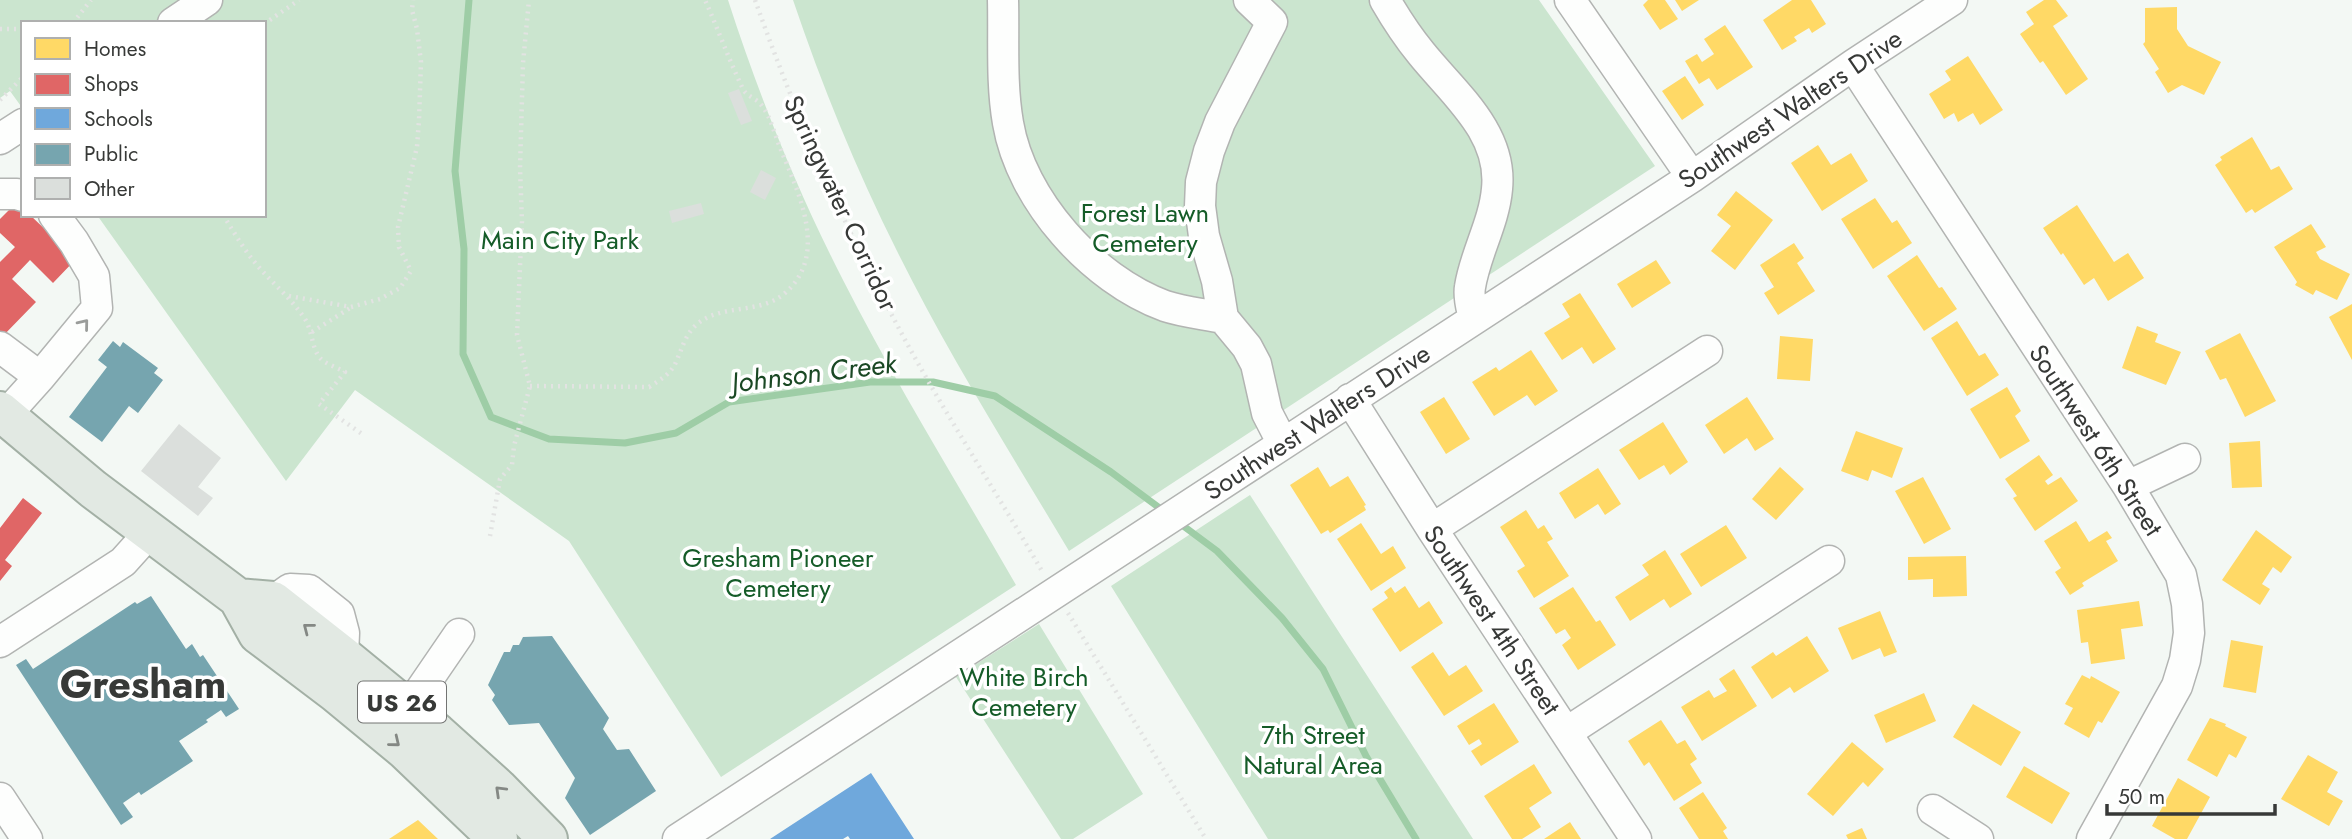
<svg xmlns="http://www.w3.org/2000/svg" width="2352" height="839" viewBox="0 0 2352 839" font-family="Jost,sans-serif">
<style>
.green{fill:#cbe5cf}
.homes{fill:#ffd966}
.shops{fill:#e06666}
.schools{fill:#6fa8dc}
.public{fill:#76a5af}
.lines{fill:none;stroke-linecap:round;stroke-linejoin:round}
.stream{stroke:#9ecda6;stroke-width:7}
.building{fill:#dbdfdc}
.minor-casing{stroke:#b2b4b2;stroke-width:33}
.major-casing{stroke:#a3b0a5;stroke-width:42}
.path{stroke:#e2e3e2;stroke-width:4.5;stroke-dasharray:2 5;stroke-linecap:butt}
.minor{stroke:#fdfefd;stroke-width:30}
.major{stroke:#e2e9e3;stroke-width:38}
.oneway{stroke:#9a9c9a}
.oneway2{stroke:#848884}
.labels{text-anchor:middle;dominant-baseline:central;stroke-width:7;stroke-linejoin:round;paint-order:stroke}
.shield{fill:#fff;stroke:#737473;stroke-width:2}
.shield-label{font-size:24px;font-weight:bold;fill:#373937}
.street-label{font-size:26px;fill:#373937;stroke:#fff}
.park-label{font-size:26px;fill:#155c28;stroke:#fff}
.water-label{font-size:28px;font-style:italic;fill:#1a4824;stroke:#fff}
.town-label{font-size:40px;font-weight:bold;fill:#373937;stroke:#fff}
</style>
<rect width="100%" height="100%" fill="#f3f8f4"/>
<path class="green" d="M0,0H728C759,96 797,190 843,280C896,384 958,484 1016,585L721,777L569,541L355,390L286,481L97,215H264V23H23V109L10,91L0,98Z
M793,0H1539L1655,166L1069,551C1010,452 948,354 897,251C856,169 822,86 793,0Z
M1250,495L1473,839H1268L1111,586Z
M1039,624L1143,794L1073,839H1061L956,677Z"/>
<path class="homes" d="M1648,0H1665L1678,19L1660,30L1643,5Z
M1675,0H1699L1682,11Z
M1792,0H1811L1826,24L1812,33L1809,28L1794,37L1797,41L1782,50L1763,20Z
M2044,0H2056L2068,16L2053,26L2088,79L2066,95L2043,61L2040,63L2020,34L2034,24L2026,12Z
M2177,7V29L2188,46L2221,62L2204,95L2182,85L2168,93L2155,72L2159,69L2143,44L2145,42V8Z
M1725,25L1753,67L1717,90L1709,78L1699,84L1685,61L1697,54L1702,62L1714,54L1704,39Z
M1968,56L2003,110L1980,125L1973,113L1958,122L1954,113L1944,119L1929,94L1951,80L1945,71Z
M1685,76L1704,105L1682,120L1662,91Z
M2252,137L2271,170L2279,166L2293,189L2255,213L2252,209L2246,213L2215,165L2222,160L2220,157Z
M1818,145L1831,165L1851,153L1868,181L1822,211L1791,163Z
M1736,191L1773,220L1735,270L1711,251L1731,226L1717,215Z
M1875,198L1892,223L1897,220L1912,243L1873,269L1841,219Z
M2077,205L2114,262L2128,253L2144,278L2108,301L2094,278L2084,285L2063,253L2061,255L2043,228Z
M2311,224L2326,247L2316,252L2320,259L2350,274L2337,300L2316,290L2313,295L2295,285L2297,282L2274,247Z
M1794,243L1804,258L1797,263L1815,291L1778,315L1764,293L1774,287L1760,265Z
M1917,255L1939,288L1942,287L1957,309L1924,331L1887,276Z
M1656,260L1671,283L1632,308L1617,284Z
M1580,293L1616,349L1593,364L1582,347L1562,360L1544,333L1570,317L1562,304Z
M2352,304V360L2329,317Z
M1957,321L1979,356L1985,353L1999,375L1967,396L1931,338Z
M2137,326L2158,334L2155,342L2181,352L2166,385L2122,368Z
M2240,333L2276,401L2245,417L2226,378L2220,380L2205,351Z
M1780,336L1813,339L1810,381L1777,379Z
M1531,350L1558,391L1535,406L1527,395L1494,416L1472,382L1496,367L1499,371Z
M2007,387L2021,411L2015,416L2030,441L2000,459L1970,409Z
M1444,397L1470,439L1446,454L1420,412Z
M1747,397L1774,439L1755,451L1747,438L1724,454L1705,425Z
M1663,422L1688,462L1670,475L1664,465L1639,480L1619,450Z
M1856,431L1903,448L1892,478L1872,470L1868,481L1841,471Z
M2260,441L2262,487L2232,488L2229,443Z
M2039,455L2053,475L2045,481L2048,485L2061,477L2078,501L2035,531L2013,498L2017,496L2005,479Z
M1318,467L1330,487L1348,476L1366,505L1364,506L1366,510L1330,533L1328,530L1321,534L1290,485Z
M1780,467L1804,489L1776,520L1752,499Z
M1598,468L1621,504L1605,515L1598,504L1575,519L1559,493Z
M1923,477L1951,529L1924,544L1895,491Z
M1526,510L1538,529L1544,525L1553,539L1547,542L1569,576L1534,598L1517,571L1525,566L1500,527Z
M2076,521L2089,542L2107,531L2112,538L2106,541L2118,561L2082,583L2084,586L2070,595L2055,572L2061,568L2044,541Z
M1361,523L1381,554L1393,546L1406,568L1371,591L1337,539Z
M1726,525L1747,558L1701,587L1680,554Z
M2256,530L2292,557L2281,573L2273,567L2262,584L2270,589L2260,605L2222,580Z
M1665,550L1692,594L1670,608L1664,599L1630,621L1615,597L1649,575L1642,565Z
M1966,556L1967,596L1933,597V579L1908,580V557Z
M1405,586L1419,608L1429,601L1443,623L1400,652L1372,609L1388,598L1384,592L1391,587L1395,593Z
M1573,587L1596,622L1600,620L1616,645L1578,670L1562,645L1571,638L1565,629L1556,634L1539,608Z
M2139,601L2143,626L2121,629L2125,659L2091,664L2088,642L2081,643L2077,610Z
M1880,611L1897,652L1884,657L1880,648L1852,660L1838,628Z
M1807,636L1829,671L1794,693L1790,687L1772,699L1751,667L1773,652L1776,656Z
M2231,640L2263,646L2256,693L2223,687Z
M1433,652L1449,676L1466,665L1483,691L1444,716L1411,667Z
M1734,669L1757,706L1702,741L1681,707L1709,690L1714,698L1727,691L1719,679Z
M2082,675L2090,679L2091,676L2120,692L2102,723L2098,721L2089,738L2064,724L2073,708L2065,704Z
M1924,693L1936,721L1886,743L1874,715Z
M1494,703L1519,742L1481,766L1471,751L1482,744L1479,739L1469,745L1457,726Z
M1973,704L2021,732L2001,766L1953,737Z
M2210,718L2226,724L2225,726L2247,737L2236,758L2229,754L2217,777L2187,760Z
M1661,720L1677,744L1685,740L1697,759L1690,764L1702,783L1674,801L1649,762L1644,766L1628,741Z
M1852,742L1884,769L1868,787L1863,782L1833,816L1807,794Z
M2308,755L2338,772L2327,792L2343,801L2329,826L2281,799Z
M1534,764L1552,793L1529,808L1541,827L1522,839H1512L1484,796Z
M2024,766L2070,793L2052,824L2006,797Z
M2178,778L2210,797L2187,839H2175L2152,826Z
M1703,792L1727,828L1723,831L1728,839H1699L1679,808Z
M418,820L438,839H389Z
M1570,822L1581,839H1544L1553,833Z
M1862,828L1867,839H1848L1846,835Z"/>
<path class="shops" d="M17,202L23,208V215H30L76,259L53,283L30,260L12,279L36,302L0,339V262L15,247L0,233V219Z
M23,498L42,513L5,560L12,566L0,581V528Z"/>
<path class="schools" d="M871,773L914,839H850L848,836L843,839H770Z"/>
<path class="public" d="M113,341L120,347L123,342L158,368L154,373L163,380L138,413L129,406L102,442L69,417L107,367L98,360Z
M151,596L186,649L192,644L200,657L203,655L239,709L226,717L221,710L206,720L208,722L179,741L193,761L141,795L139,792L123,803L133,817L121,825L16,665L26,659L33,669L135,602L137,604Z
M552,636L609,718L603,729L617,750L629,749L656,791L590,835L565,798L575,778L539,723L509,725L492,700L495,695L488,685L504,652H510L513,645H519L523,637Z"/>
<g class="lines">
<path class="stream" d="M469,0L455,171L464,249L463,354L491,417L549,439L625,443L676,433L729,402L870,382H933L995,396L1111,472L1165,512
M1178,522L1217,551L1282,618L1323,669L1366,756L1416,839"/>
</g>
<path class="building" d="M739,89L752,121L741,125L728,93Z
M761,170L776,178L765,200L750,192Z
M701,203L704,214L672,223L669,211Z
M179,424L221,458L198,487L213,498L198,516L141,471Z"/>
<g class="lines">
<defs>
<path id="minor" d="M1003,0C1004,40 1001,83 1008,123C1021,200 1092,279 1165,306C1183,312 1204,314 1223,318
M1249,0L1272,22L1220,122L1209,151L1201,182L1200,206L1204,236L1217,281L1223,318L1247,347L1256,364L1267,413L1283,444
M1385,0C1396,19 1407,36 1421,53C1453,93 1503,132 1497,189C1494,223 1475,254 1470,287C1468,298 1472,309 1474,319
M1570,0L1692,177
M173,23L207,0
M1853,65L2128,486L2181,575L2187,604L2189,633L2185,660L2177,686L2092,839
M0,139L23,124
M0,194H17L23,196
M0,347L40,377
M1350,399L1432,529L1636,839
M5,416L40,377L97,308L94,276L74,242L54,215
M2128,486L2185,459
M1432,529L1707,351
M273,601L290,589L309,590L339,614L344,633L343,656
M0,642L123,562L150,532
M409,707L459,634
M1567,732L1829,561
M0,798L27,839
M1933,810L1978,839
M678,839L1692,177L1853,65L1952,0"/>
<path id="major" d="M0,411L93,489L238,598L258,634L336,693L405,750L498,839
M238,598L273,601L343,656L437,733L498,788L548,839"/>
</defs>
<use href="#minor" class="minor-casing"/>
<use href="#major" class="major-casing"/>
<path class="path" d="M755,0C794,110 840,218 895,321C940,407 995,489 1043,573
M73,23L91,0
M264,24L299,0
M0,29H23
M0,100L23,77
M223,215C234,232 244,250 257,265C273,284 291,298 305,319C313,332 311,348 321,359C326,364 338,368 345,372L319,404L365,436
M289,296L351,307L380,299L400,288L411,271L399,247L398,227L417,147L419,120L421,62L417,29L412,10L413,0
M312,332L350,308
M530,386L649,387C660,380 671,374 676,362C682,349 685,335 696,325C721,303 760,315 785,293C829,255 799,194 781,150C775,136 771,117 762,106C757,98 747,97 743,89C729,60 718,29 705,0
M490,536L500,479L512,465L514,446L530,386L517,335L522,221L520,168L523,63L529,0
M1068,613L1206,839"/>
<use href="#minor" class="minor"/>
<use href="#major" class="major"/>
</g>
<defs><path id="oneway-chevron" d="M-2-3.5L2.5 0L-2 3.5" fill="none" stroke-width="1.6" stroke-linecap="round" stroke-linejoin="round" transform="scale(1.75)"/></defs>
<use class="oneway" href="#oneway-chevron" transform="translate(84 324) rotate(-51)"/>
<g class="oneway2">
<use href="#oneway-chevron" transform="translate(308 628) rotate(-142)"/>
<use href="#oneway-chevron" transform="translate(395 742) rotate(39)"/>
<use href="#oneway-chevron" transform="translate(500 791) rotate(-136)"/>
</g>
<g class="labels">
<rect class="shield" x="358" y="681.5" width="88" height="41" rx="5"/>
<g class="shield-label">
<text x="402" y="702">US 26</text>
</g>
<g class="street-label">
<text transform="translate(1790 109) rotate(-34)">Southwest Walters Drive</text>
<text transform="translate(841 203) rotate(65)">Springwater Corridor</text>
<text transform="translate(1317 422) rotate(-33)">Southwest Walters Drive</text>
<text transform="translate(2096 440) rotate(57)">Southwest 6th Street</text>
<text transform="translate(1492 620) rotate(56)">Southwest 4th Street</text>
</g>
<g class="park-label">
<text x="1145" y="213">Forest Lawn<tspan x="1145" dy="30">Cemetery</tspan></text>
<text x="560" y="240">Main City Park</text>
<text x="778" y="558">Gresham Pioneer<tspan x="778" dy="30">Cemetery</tspan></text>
<text x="1024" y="677">White Birch<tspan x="1024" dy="30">Cemetery</tspan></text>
<text x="1313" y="735">7th Street<tspan x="1313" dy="30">Natural Area</tspan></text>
</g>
<g class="water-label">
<text transform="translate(814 373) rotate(-7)">Johnson Creek</text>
</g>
<g class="town-label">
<text x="143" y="684">Gresham</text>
</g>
</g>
<rect x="21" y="21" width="245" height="196" fill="#ffffff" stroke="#afb0af" stroke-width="2"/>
<rect x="35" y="38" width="35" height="21" fill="#ffd966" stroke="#afb0af" stroke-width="2"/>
<text x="84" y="56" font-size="21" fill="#373937">Homes</text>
<rect x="35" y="74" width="35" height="21" fill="#e06666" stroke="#afb0af" stroke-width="2"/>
<text x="84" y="91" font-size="21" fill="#373937">Shops</text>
<rect x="35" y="108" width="35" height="21" fill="#6fa8dc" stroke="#afb0af" stroke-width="2"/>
<text x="84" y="126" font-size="21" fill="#373937">Schools</text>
<rect x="35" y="144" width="35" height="21" fill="#76a5af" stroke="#afb0af" stroke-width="2"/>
<text x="84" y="161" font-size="21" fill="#373937">Public</text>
<rect x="35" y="178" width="35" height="21" fill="#dbdfdc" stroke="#afb0af" stroke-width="2"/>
<text x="84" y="196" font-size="21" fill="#373937">Other</text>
<path d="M2107 804v10h168v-10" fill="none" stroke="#373937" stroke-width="3.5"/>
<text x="2118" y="804" font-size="21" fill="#373937" stroke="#ffffff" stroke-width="5" paint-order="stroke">50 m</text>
</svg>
